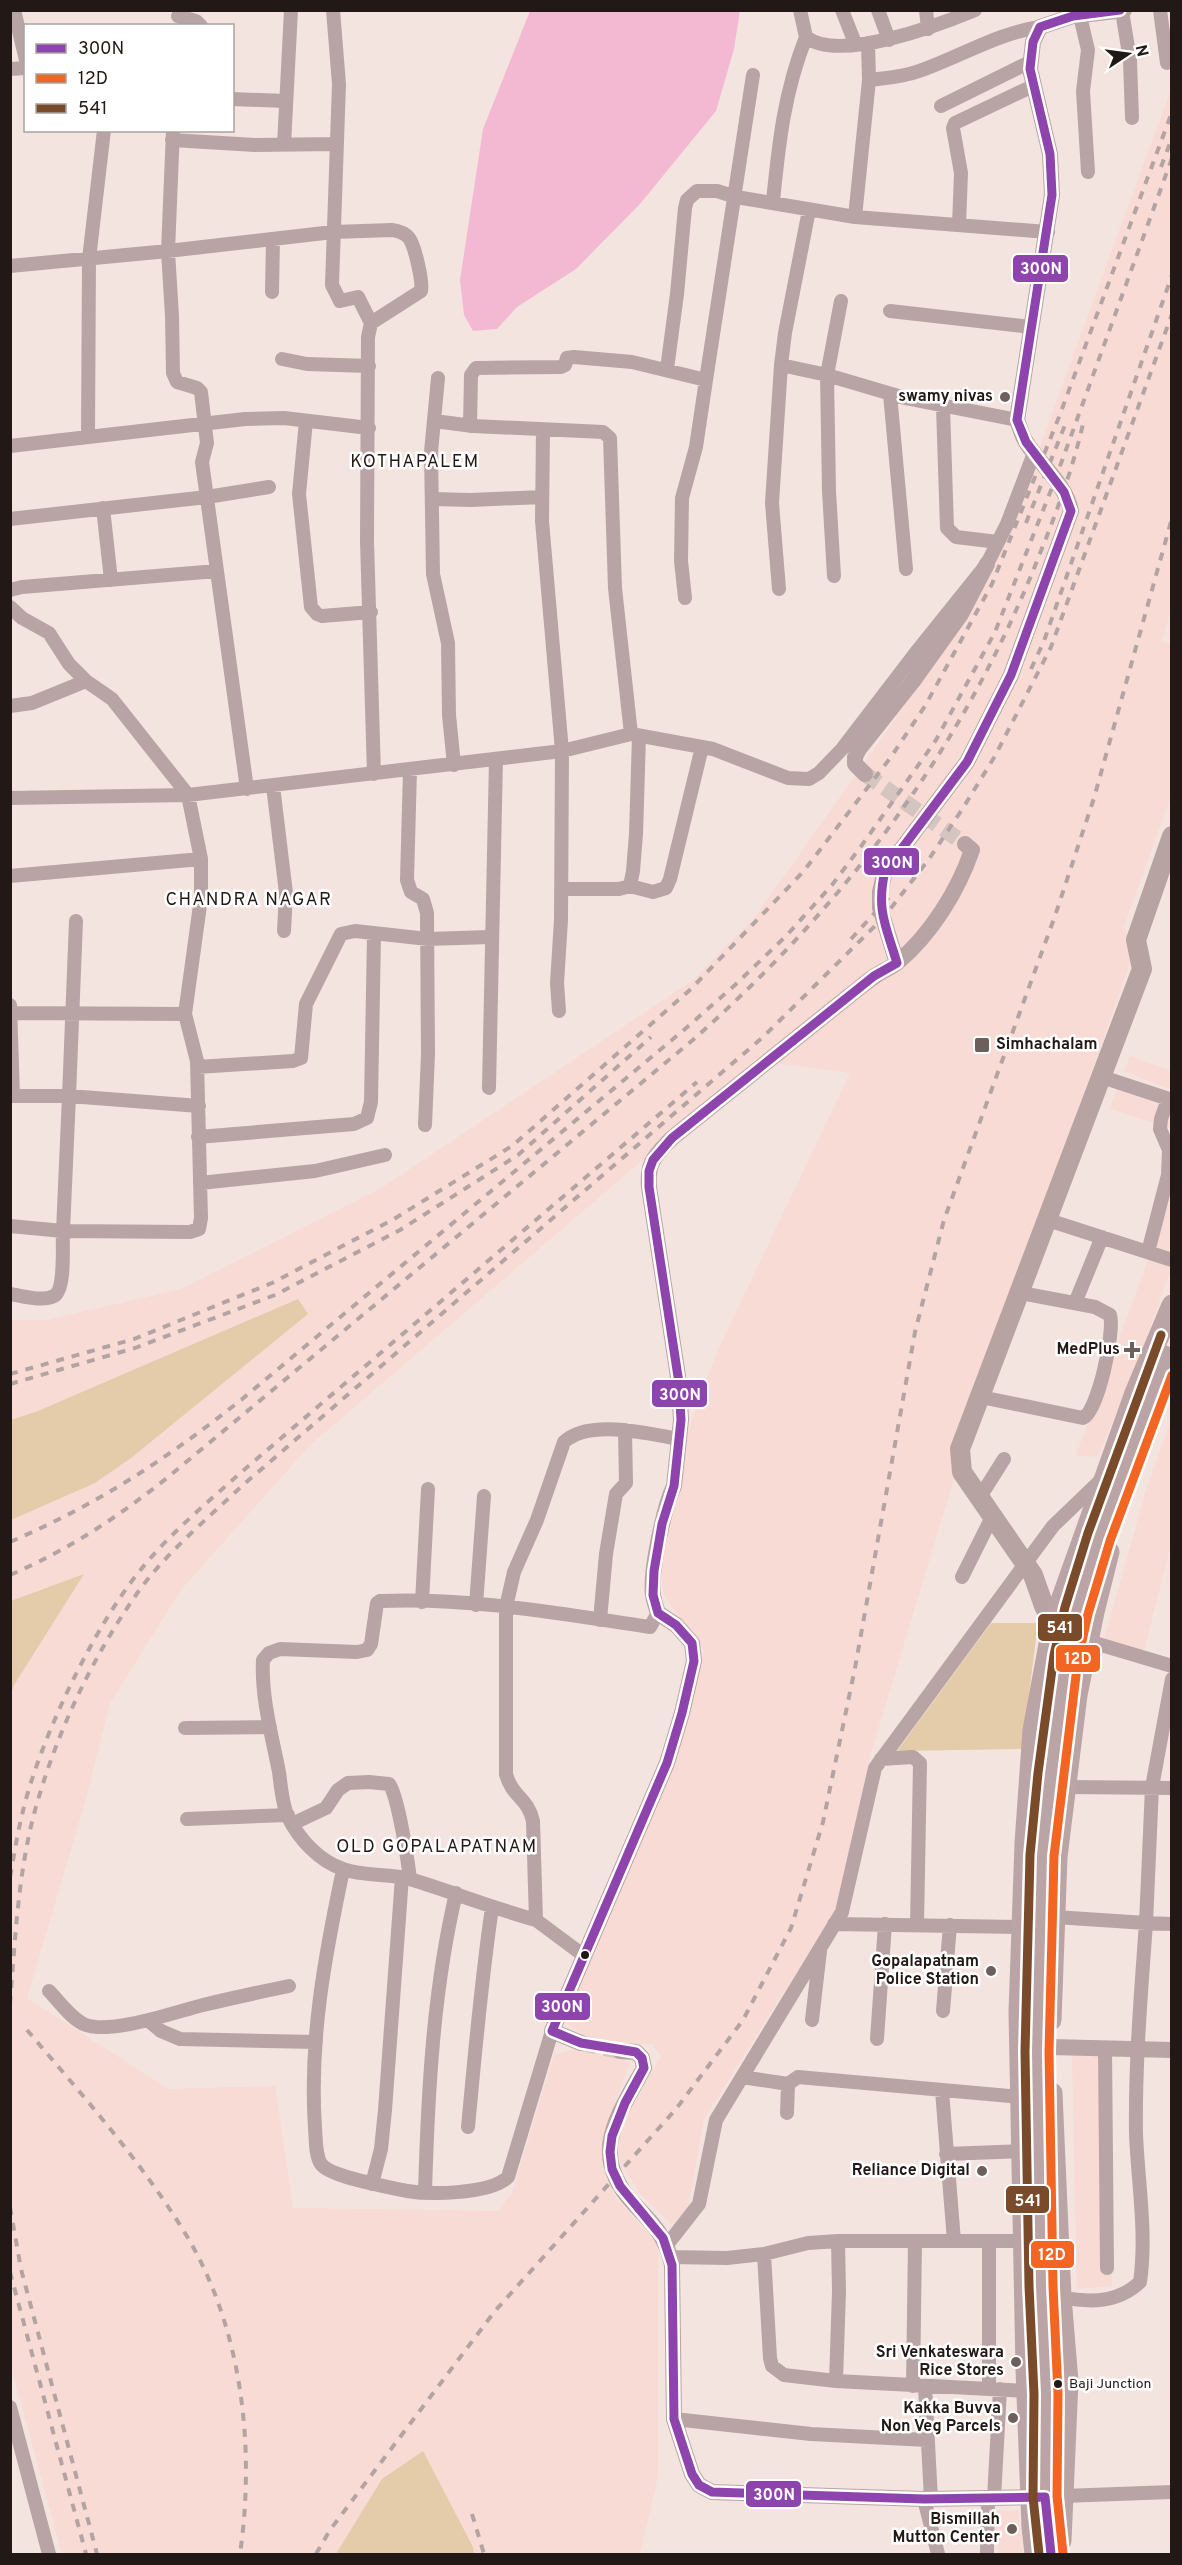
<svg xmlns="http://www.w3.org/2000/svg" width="1182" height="2565" viewBox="0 0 1182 2565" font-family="Overpass,sans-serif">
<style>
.built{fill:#f7dbd4;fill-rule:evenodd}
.green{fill:#e4cbaa}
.water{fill:#f3b9d3}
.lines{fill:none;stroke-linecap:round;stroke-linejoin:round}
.tertiary-tunnel{stroke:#d4c5c1;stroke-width:16;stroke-dasharray:16 8;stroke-linecap:butt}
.minor{stroke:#b8a4a5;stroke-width:14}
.tertiary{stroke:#b8a4a5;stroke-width:16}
.secondary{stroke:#b8a3a3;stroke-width:20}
.primary{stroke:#bba4a5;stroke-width:21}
.rail{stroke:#b3a4a3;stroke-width:4;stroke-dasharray:8 8;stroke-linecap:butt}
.bus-1-casing{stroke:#fff;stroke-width:14}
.bus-2-casing{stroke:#fff;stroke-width:14}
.bus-3-casing{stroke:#fff;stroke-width:14}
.bus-1{stroke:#8e44ad;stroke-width:9}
.bus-2{stroke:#f26522;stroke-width:9}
.bus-3{stroke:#7a4b2a;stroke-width:9}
.poi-dot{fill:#6c5f5c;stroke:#fff;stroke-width:2}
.bus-dot{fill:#221815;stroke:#fff;stroke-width:2}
.labels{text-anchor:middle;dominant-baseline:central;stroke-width:5;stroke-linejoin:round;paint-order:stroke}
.bus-label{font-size:14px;fill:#221815;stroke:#fff;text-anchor:start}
.poi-label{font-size:16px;font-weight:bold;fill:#221815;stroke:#fff;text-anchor:end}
.neighbourhood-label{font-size:18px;letter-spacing:1.5px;fill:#221815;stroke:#fff}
.line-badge{stroke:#fff;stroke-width:2}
.badge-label{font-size:16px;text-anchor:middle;font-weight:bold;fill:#fff}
</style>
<rect width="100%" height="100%" fill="#f4e4df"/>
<path class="built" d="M1171,89L1172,605L1162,641L1171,644V796L1124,926L1133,955L951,1465L954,1479L870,1756L836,1909L704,2119L683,2235L640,2194L618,2158L621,2125L661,2056L653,2044H620L617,2057L630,2062L608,2121L604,2160L615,2197L658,2244V2477L640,2554H62L10,2363V1320H47L181,1289L383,1187L692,981L755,917L947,646L994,562L1040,446ZM755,1060L850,1073L717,1352L686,1437L677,1496L660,1572L664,1596L704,1651L643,1827L565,2022L586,2037L581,2048L554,2055L512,2193L498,2211L293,2208L275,2086L168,2089L27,1998L85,1802L110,1703L181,1590L309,1446L646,1157Z
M1130,1056L1171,1071V1090L1124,1071Z
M1117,1088L1171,1103V1128L1110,1109Z
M1171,1198V1269L1145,1342L1098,1457L1076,1455Z
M1171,1421V1544L1143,1655L1103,1643L1147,1487Z
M1111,2054L1112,2286L1077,2289L1072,2055Z
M1018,2510L1023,2554H998L995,2511Z"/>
<path class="green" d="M298,1299L308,1314L131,1458L95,1483L11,1520V1420L38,1411Z
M84,1574L14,1685L11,1694V1601Z
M991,1623H1038L1022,1749L897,1751Z
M423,2451L473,2547L474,2554H336L382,2479Z"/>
<path class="water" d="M530,11H740L734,49L716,111L640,204L576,269L517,307L497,329L473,331L464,315L460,280L483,129Z"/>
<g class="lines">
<path class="tertiary-tunnel" d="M865,774L965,844
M581,2043L620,2051"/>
<path class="minor" d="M14,10L26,60
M333,10L339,84L332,285L340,301L358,297L371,323
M800,10L806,37C839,63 939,25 975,10
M842,10L855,43
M878,10L889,40
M926,10L928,29
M1160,10L1167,63
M1122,11L1130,60L1132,118
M178,16L196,21L201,26
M1080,16L1088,50L1083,91L1088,172
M10,69L26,68
M869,80C885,78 903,77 919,71C960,57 997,33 1040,27
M232,99L286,101
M941,106L1030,62
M173,130L168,251L172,316L173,373L177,382L197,388L201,392L207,443L202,462L247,789
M172,140L255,145L337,144
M284,145L291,10
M773,201C779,142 784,93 806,37
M855,217L869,80L868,43
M959,225L961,173L953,128L955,123L1033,86
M10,266L168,251L333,232L392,230C399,231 405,233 409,238C415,246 423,282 421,291L371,323L368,337L367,541L374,774
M272,292L273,239
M890,311L1031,327
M282,359L307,364L369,366
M781,365L827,375L905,398L1017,420
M667,369L677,294L685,208L687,200L697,191H717L736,197L855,217L1048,232
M438,378L431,452L433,574L448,643L449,715L454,765
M890,394L906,569
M943,407L947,528L956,537L998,542
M306,421L299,494L311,607L317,614L322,616L371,612
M434,421L473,426L603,432L610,438L615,588L631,734
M470,426L471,375L476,368L561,367L565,365L567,358L574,357L632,362L706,380
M543,430L542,521L562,751L561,920L557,983L559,1011
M88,437L89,259L104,130
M10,446L245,419L284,418L369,428
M432,499L471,500L542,497
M103,508L111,580
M10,519L207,497L269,487
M834,576L829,491L827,375L841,301
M779,589L772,503L781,365L785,333L809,210
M10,590L22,587L217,571
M685,598L681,561L682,498L696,447L706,380L753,75
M10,607L22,618L49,633L69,664L86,681L112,699L188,795L201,859V898L185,1014L197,1061L201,1218L199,1229L190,1232L63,1231C62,1245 66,1289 54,1296C42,1302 23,1296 10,1294
M10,706L32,703L86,681
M410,770L407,880L411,892L423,899L427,913L428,1054L425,1125
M273,786L286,893L284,931
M10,798L188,795L562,751L631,734L713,749L788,778L809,779L819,773L842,749L914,655L987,564L1007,524L1034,453
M10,876L201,859
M630,886L653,892L666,888L670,879L702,747
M561,889H619L630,886L633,871L636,834L639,736
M10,1005L13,1096
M10,1013L185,1014
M197,1067L293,1061L301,1058L306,1004L341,934L355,931L428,939L490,937
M1102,1077L1172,1100
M489,1088L496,759
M10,1096H69L76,921
M198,1137L354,1124L367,1118L371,1102L374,935
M200,1183L315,1171L385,1155
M1048,1220L1172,1260
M10,1226L63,1231L69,1096L199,1106
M1148,1252L1168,1175L1169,1150L1160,1129L1161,1119L1168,1099
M1075,1303L1102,1237
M981,1397L1083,1418C1098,1411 1115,1332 1110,1315L1095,1307L1021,1293
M980,1497L1004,1459
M962,1577L993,1515
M422,1602L428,1489
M476,1605L484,1496
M600,1620L606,1554L616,1494L626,1483L625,1430
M1088,1641L1172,1666
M185,1728L270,1727
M881,1759L913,1757L920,1763L917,1925
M1066,1787L1172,1788
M187,1819L288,1815
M292,1824L326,1808L338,1790L348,1783L369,1782L389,1784C398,1795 408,1862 410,1879
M343,1870C325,1955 309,2040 315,2128C316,2138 315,2155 321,2164C330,2177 389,2187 407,2191C431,2195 490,2194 508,2177L552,2031
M1055,1917L1146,1923L1152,1787L1172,1679
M536,1920C493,1908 452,1892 410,1879C389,1873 364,1877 343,1869C319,1861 299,1839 288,1817C282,1804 281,1786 279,1772C272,1736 261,1697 263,1660L269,1653L280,1649L357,1652L367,1650L371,1644L377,1603L380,1601C470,1597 561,1614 650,1627L658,1613
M834,1924L1022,1927
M583,1955L536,1920L533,1821C528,1798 512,1797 506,1774V1607L514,1572L537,1520L564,1442C589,1418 649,1434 680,1439
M49,1991C59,2001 72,2020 86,2025C113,2034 175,2012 203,2005C232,1998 260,1992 289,1986
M943,2011L950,1925
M812,2020L820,1951
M149,2021L161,2031L180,2039L316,2042
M877,2039L885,1924
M1105,2049L1107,2268
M742,2077L788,2084
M942,2091L954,2241
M787,2113L788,2084L798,2077L1021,2097
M468,2127C475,2054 481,1981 492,1908
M946,2154L1022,2151
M372,2184L381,2149L385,2110L402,1877
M425,2192C428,2092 433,1991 456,1893
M989,2241V2389
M667,2245L699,2204L716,2120L842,1912L875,1768L1053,1526L1101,1480
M764,2254L770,2358L772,2366L784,2375L836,2381L1027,2391
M670,2257L727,2258L764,2254L808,2243L838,2241H1024
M1061,2297C1090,2303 1118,2303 1140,2282C1147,2234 1138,2183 1136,2134C1135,2064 1141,1993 1146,1923L1172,1924
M836,2381L839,2291L838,2241
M913,2386L915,2242
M925,2387L931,2499
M10,2407L49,2554
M674,2419L811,2434L927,2440
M1063,2496L1172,2492
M994,2498L1000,2389
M924,2499L938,2554
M987,2554L988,2498"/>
<path class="tertiary" d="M865,774L855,764V757L859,749L913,681L961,614L987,564
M897,963L880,908V892L885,871L967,762L1011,675L1071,511C1066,484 1040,465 1026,442C1022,436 1020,427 1017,420L1052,195L1050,154L1030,69L1033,42L1040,27L1073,16L1124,10
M581,2043L552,2031L667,1763L682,1713L694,1661L692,1643L676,1625L658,1613C656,1607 654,1601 653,1595C650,1572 664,1507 674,1486L681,1420L679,1383L649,1187C647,1161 655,1156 672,1138L849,996C857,990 866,982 875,976C882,971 891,968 898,962C931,934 958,891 972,850L965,844
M1050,2047L1172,2050
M620,2051L636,2052L642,2058L644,2068C617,2117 588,2155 634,2204C654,2225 666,2236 672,2265L674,2419L692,2474L699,2485L712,2492L924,2499L1042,2497"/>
<path class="secondary" d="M1062,1629L1053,1623L1044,1606L1033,1575L962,1472L960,1449L1142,969L1136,940L1172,836"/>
<path class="primary" d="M1051,2020L1057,1857L1077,1695L1094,1612L1109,1552
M1052,2093L1061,2297L1068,2381L1061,2541
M1035,2554L1032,2527L1026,2369L1019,2012L1025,1843L1033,1730L1053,1623L1135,1393L1172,1305
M1051,2554L1045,2497L1046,2394L1041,2286L1037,2052L1042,1855L1050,1774L1066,1657L1076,1611L1099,1537L1165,1356"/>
<path class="rail" d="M1161,167L1172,138
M1026,523L1067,420
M1031,669L1044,641L1172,275
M851,939L891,895
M10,1374L134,1339L272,1283L394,1219L512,1146L691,989L803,872L891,757L925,706L992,584L1059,417L1172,112
M10,1384L135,1348L275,1295L400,1230L518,1155L651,1037
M10,1542C100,1503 165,1460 241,1400L685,1029L735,985L786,936L832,885L862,845L936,740L995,632L1055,480L1172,158
M10,1575C68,1550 118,1517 167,1478L694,1039C846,904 961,751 1037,561C1055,516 1072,472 1083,424
M10,1877C14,1856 17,1835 22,1815C38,1745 87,1642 129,1585C159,1543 200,1509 238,1475L697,1082
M10,2004C15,1941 18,1875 34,1814C55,1736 91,1659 138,1592C167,1552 207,1519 243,1485L763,1037L884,917L929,859L963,808L995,756L1051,647L1172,314
M27,2030C83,2096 143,2163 188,2238C243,2332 255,2449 240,2554
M10,2207L21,2269L97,2554
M10,2272L86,2554
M472,2514L484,2554
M316,2554L330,2530L495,2311L676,2109L743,2020L791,1928L823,1822L855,1668L915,1332L944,1220L1055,916L1094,798L1172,518"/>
<defs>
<path id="bus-1" d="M1051,2554L1045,2497L924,2499L712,2492L699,2485L692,2474L674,2419L672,2265L663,2238L620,2186L612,2169L610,2152L612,2136L625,2103L644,2068L642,2058L636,2052L581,2043L552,2031L667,1763L682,1713L694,1661L692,1643L676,1625L658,1613L653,1595L654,1571L662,1524L674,1486L681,1420L679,1383L649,1187V1171L653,1160L672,1138L874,976L897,963C886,926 876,910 885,871L967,762L1011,675L1071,511L1064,492L1026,442L1017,420L1052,195L1050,154L1030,69L1033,42L1040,27L1073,16L1120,10"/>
<path id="bus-2" d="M1063,2553L1057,2496L1058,2394L1053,2286L1049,2052L1054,1856L1078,1659L1088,1614L1110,1541L1172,1375"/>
<path id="bus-3" d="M1039,2554L1033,2497L1034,2394L1029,2286L1025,2052L1030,1855L1038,1773L1054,1655L1065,1607L1088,1533L1161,1335"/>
</defs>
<use href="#bus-1" class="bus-1-casing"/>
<use href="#bus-2" class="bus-2-casing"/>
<use href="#bus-3" class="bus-3-casing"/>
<use href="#bus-1" class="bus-1"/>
<use href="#bus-2" class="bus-2"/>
<use href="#bus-3" class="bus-3"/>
</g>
<g class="poi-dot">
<circle cx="1005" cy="397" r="6"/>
<rect x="974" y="1037" width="16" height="16" rx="3"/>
<path d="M1129 1341h6v6h6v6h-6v6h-6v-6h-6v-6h6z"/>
<circle cx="991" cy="1971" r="6"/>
<circle cx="982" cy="2171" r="6"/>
<circle cx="1016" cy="2362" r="6"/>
<circle cx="1013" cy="2418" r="6"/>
<circle cx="1012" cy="2529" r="6"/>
</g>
<g class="bus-dot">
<circle cx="585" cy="1955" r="5"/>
<circle cx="1058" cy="2384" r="5"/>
</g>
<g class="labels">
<g class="bus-label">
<text x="1069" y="2384">Baji Junction</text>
</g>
<g class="poi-label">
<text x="993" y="397">swamy nivas</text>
<text x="996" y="1045" text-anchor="start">Simhachalam</text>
<text x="1120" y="1350">MedPlus</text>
<text x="979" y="1962">Gopalapatnam<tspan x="979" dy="18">Police Station</tspan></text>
<text x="970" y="2171">Reliance Digital</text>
<text x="1004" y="2353">Sri Venkateswara<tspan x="1004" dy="18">Rice Stores</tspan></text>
<text x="1001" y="2409">Kakka Buvva<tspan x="1001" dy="18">Non Veg Parcels</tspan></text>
<text x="1000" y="2520">Bismillah<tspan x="1000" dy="18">Mutton Center</tspan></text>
</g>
<g class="neighbourhood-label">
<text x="415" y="462">KOTHAPALEM</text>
<text x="249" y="900">CHANDRA NAGAR</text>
<text x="437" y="1847">OLD GOPALAPATNAM</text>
</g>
</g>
<g class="line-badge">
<rect x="1012" y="254" width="57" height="29" rx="6" fill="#8e44ad"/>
<rect x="863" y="847" width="57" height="29" rx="6" fill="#8e44ad"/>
<rect x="651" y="1379" width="57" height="29" rx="6" fill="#8e44ad"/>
<rect x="1037" y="1613" width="46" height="29" rx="6" fill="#7a4b2a"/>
<rect x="1055" y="1644" width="46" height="29" rx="6" fill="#f26522"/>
<rect x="534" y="1992" width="57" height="29" rx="6" fill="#8e44ad"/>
<rect x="1005" y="2185" width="45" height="29" rx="6" fill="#7a4b2a"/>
<rect x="1030" y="2240" width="45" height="29" rx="6" fill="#f26522"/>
<rect x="745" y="2480" width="57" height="28" rx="6" fill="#8e44ad"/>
</g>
<g class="badge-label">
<text x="1041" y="274">300N</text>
<text x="892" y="868">300N</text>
<text x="680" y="1400">300N</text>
<text x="1060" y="1633">541</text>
<text x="1078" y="1664">12D</text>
<text x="562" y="2012">300N</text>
<text x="1028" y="2206">541</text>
<text x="1052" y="2260">12D</text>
<text x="774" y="2500">300N</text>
</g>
<rect width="1182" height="2565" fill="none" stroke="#221815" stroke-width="24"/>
<rect x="24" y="24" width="210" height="108" fill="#ffffff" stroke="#a7a3a1" stroke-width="1.5"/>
<rect x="36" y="44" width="30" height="9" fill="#8e44ad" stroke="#a7a3a1" stroke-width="1.5"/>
<text x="78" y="54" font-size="18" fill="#221815">300N</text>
<rect x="36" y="74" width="30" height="9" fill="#f26522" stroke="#a7a3a1" stroke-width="1.5"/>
<text x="78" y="84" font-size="18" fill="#221815">12D</text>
<rect x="36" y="104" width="30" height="9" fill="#7a4b2a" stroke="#a7a3a1" stroke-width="1.5"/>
<text x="78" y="114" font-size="18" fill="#221815">541</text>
<g transform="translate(1128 54) rotate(77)" stroke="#ffffff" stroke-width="4.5" paint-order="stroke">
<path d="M0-4.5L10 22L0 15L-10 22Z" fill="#221815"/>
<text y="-9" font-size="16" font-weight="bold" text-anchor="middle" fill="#221815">N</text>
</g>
</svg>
